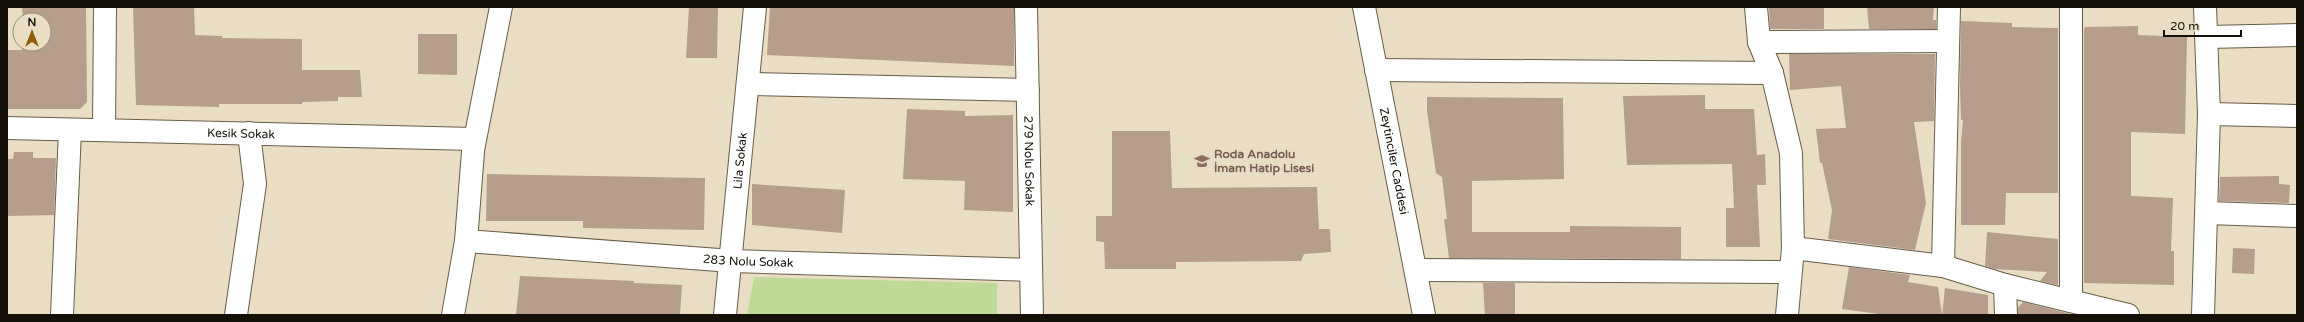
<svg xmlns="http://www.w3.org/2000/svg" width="2304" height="322" viewBox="0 0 2304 322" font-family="'Varela Round',sans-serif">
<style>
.green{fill:#bfda97}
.building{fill:#b69d8c}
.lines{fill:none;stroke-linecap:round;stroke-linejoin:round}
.minor-casing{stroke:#675d46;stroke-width:24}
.minor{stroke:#fff;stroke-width:22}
.labels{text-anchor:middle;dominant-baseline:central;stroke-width:3;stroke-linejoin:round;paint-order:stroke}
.street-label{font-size:12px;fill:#151108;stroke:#e9dec4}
.education-label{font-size:12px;font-weight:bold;fill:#785e54;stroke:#e9dec4;text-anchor:start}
</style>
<rect width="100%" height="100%" fill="#e9dec4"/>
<path class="green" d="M754,277L997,283V315H747Z"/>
<path class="building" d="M22,7H86L87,102L80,109H7V50H22V44H44V20H23Z
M133,7H194L195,35L222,36V38L302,39V70H360L362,97H338V101L302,102V104H219V107L136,105Z
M689,7H718L717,58H686Z
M770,7H1014V66L767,55Z
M1769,7H1824V29H1770Z
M1867,7H1934L1933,20H1936V29H1869Z
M1961,21L2012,23V27L2058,28V193H2006L2005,225H1961V142L1963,120H1961L1960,85Z
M2138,26V35L2187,37L2185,134L2131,132V196L2173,198L2171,251H2174V285L2084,283V29L2085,27Z
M418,34H457V75L418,74Z
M1789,54H1935L1934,121L1914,122L1926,203L1915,250L1828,239L1832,210L1822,163H1820L1816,129L1846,128L1841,86L1790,90Z
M1705,95V109H1754L1757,155L1765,154L1766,185H1757L1760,247H1726V208H1734L1732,164L1627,165L1623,96Z
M1427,97L1563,98L1564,179L1472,181V232H1570V226L1681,227V259L1449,258L1444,219H1447L1442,177L1436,173L1427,111Z
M907,109L965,111V116L1013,115V212L964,210L965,181L903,179Z
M1112,131H1170L1172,188L1317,187L1319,229H1330L1331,252L1304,254L1301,261L1176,262V269H1105L1104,242L1096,241V216H1112Z
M14,152H33V158H56L54,215L7,216V159H13Z
M487,174L705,178L704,230L583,228V221H486Z
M2279,176V184L2290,185L2289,203L2219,201L2220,177Z
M752,184L845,190L842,233L752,225Z
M1987,232L2058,239V285L2040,281L2047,272L1994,269L1985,266Z
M2233,248L2255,249L2254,274L2232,273Z
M1849,267L1910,275L1908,282L1938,287L1942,315H1886L1842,309Z
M520,276L634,281V283L682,285L680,315H516Z
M1483,283H1515V315H1485Z
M1945,288L1988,295V315H1942Z
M2023,302L2075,315H2018V308Z"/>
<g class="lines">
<defs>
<g id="minor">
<path id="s1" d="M1026,7L1032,315"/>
<path id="s2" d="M1364,7L1424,315"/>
<path d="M1756,7L1759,42L1772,73L1791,153L1793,248L1787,315"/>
<path d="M2207,37L2297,35"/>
<path d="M1759,42L1948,41"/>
<path d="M1376,70L1772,73"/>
<path d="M748,84L1028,90"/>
<path d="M2209,114L2297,116"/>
<path id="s3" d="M7,128L474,139L466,241L453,315"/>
<path d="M104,130L105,7"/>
<path d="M474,145L501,7"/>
<path d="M2207,213L2297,216"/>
<path id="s4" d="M466,241L732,261L1031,270"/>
<path d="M1793,248L1943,266L2005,285L2128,315"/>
<path d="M1943,266L1949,7"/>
<path d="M1416,270L1790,272"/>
<path d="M2005,285L2006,315"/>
<path d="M2071,301V7"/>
<path d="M62,315L70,130"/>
<path d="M236,315L255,184L249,133"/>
<path id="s5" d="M725,315L755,7"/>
<path d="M2203,315L2209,114L2205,7"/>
</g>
</defs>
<use href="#minor" class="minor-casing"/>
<use href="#minor" class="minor"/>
</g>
<defs>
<symbol id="school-bare" viewBox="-9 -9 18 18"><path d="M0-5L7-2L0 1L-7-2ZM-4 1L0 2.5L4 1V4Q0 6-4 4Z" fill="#8d6e63" stroke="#e9dec4" stroke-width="2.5" paint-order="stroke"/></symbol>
</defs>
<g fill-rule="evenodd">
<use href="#school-bare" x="1191" y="150" width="22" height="22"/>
</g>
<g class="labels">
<g class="street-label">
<text stroke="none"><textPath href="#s3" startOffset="234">Kesik Sokak</textPath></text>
<text stroke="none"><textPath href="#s5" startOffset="155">Lila Sokak</textPath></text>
<text stroke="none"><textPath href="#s1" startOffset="154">279 Nolu Sokak</textPath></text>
<text stroke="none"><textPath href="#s2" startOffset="157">Zeytinciler Caddesi</textPath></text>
<text stroke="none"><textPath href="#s4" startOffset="283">283 Nolu Sokak</textPath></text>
</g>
<g class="education-label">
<text x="1214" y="154">Roda Anadolu<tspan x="1214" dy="14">İmam Hatip Lisesi</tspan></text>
</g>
</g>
<rect width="2304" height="322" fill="none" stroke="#151108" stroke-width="16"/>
<g transform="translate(32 32)"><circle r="19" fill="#e9dec4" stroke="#948c79"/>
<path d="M0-3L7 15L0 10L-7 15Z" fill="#8e5c08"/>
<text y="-6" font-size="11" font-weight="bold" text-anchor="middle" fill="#151108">N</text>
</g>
<path d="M2164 30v6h77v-6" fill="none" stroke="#151108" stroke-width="2"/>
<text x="2170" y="30" font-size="12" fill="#151108" stroke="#e9dec4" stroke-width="3" paint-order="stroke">20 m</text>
</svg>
